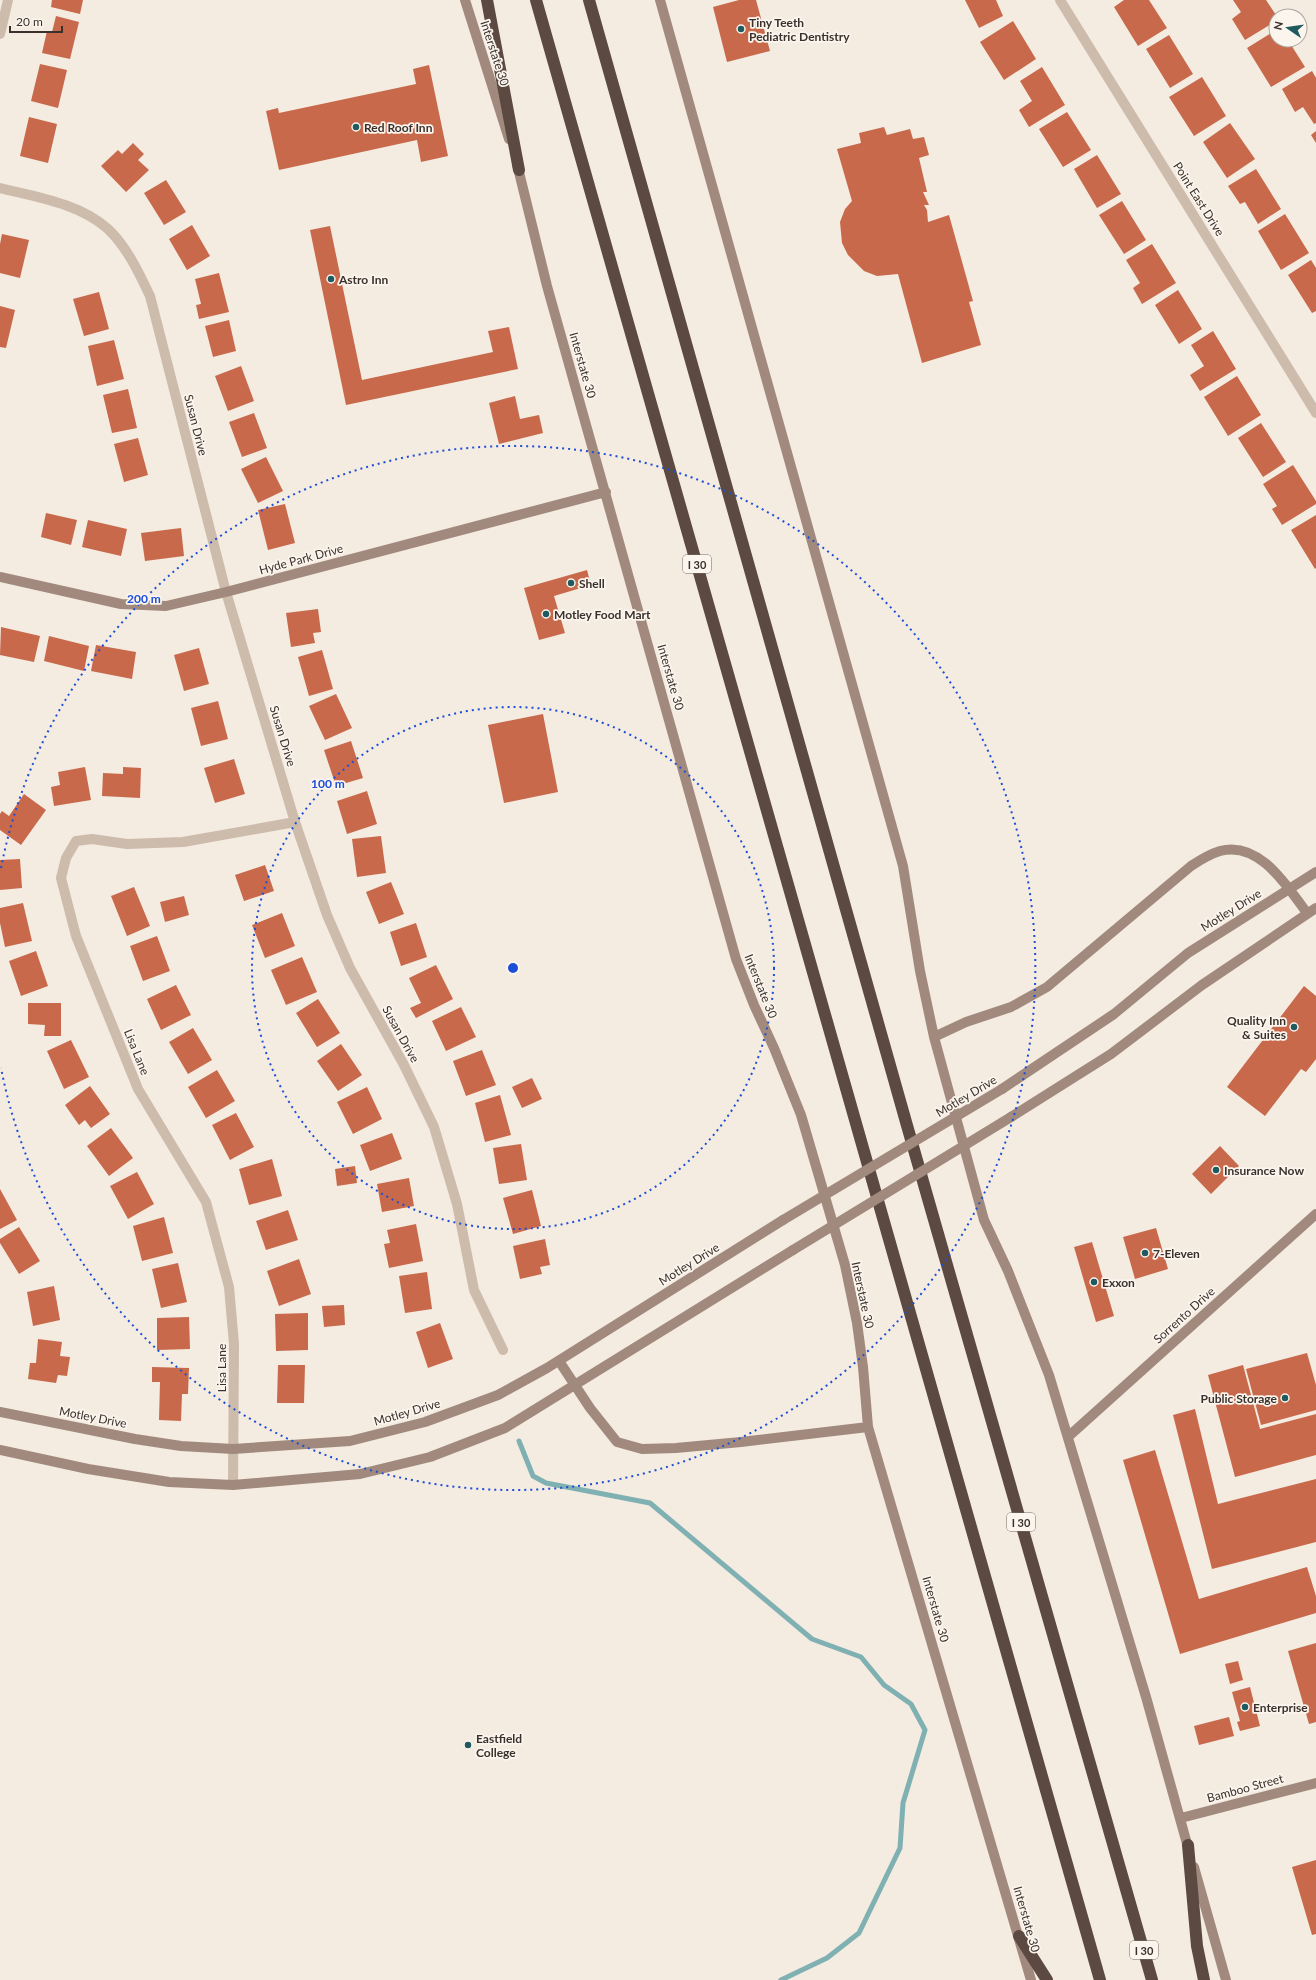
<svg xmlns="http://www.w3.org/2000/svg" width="1316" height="1980" viewBox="0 0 1316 1980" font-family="Lato,sans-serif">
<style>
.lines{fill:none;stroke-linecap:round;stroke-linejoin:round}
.stream{stroke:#7fb0b2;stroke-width:5}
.building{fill:#c8694b}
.street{stroke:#cdbbac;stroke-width:10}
.secondary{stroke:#a18a7d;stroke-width:10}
.highway{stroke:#5c4a42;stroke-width:12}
.secondary-bridge{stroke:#a18a7d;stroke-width:10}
.ring{fill:none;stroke:#1d4ed8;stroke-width:2;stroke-dasharray:2 4}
.poi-dot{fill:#1f5a5e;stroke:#fbf5ee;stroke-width:1.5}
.labels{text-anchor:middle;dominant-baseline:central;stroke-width:3.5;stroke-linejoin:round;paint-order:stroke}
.shield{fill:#fbf5ee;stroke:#756b66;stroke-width:1}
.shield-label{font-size:11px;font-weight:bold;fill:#3b302b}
.poi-label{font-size:12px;font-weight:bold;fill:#3b302b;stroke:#fbf5ee;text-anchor:start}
.street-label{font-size:12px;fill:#3b302b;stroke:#fbf5ee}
.centre{fill:#1d4ed8;stroke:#fbf5ee;stroke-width:2}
.ring-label{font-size:12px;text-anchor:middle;font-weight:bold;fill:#1d4ed8;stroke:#fbf5ee;stroke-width:3.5;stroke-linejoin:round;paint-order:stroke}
</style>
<rect width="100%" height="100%" fill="#f4ebe1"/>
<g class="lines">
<path class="stream" d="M519,1441L533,1476L546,1483L650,1503L812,1639L861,1657L884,1685L911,1704L925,1730L903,1803L900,1848L859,1933L827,1958L781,1980"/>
</g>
<path class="building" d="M52,0H83L80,14L51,7Z
M739,0H756L770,51L727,62L713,7Z
M965,0H996L1003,16L979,28Z
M1124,0H1149L1167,28L1138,46L1114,7Z
M1233,0H1266L1276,15V21L1245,40L1232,19L1241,12Z
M56,16L79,22L70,59L42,53L47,31L52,32Z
M1013,21L1036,59L1004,80L980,42Z
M1276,30V40H1288L1305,67L1271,87L1247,48Z
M1169,35L1193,74L1170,88L1146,49Z
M40,64L67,70L58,108L31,101Z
M429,65L448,156L421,162L417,140L279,170L266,111L278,108L279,113L416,84L413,69Z
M1042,67L1065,105L1029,127L1019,110L1032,101L1020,81Z
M1312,71L1316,78V123L1314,124L1303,107L1295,112L1282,89Z
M1202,77L1226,116L1194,136L1169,97Z
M1067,112L1091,150L1063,167L1039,129Z
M29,117L57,124L48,163L20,156Z
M1230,123L1255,159L1227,178L1203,142Z
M884,127L887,135L910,129L913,139L924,137L929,155L919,158L927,192H923L929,205H924L927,210L928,222L949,215L973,301L969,302L981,345L922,363L898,274L877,276L864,271L848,255L842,243L840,222L845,209L852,201L837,149L861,143L859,133Z
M1316,131V143L1311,135Z
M133,143L144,154L138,160L149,170L126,192L101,166L118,150L122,154Z
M1097,155L1121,194L1097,208L1074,169Z
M1256,169L1281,209L1258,224L1245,202L1240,204L1228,186Z
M166,180L186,212L164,225L144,193Z
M1122,201L1146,240L1124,254L1099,215Z
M1285,214L1309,253L1281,270L1258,231Z
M192,225L210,256L187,270L169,239Z
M330,226L362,380L493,352L488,331L509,327L518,369L346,405L310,230Z
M2,234L29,240L20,278L0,273V244Z
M1152,244L1176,283L1142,304L1133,288L1140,283L1126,260Z
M1311,260L1316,268V311L1312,313L1288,275Z
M219,273L229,312L199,319L196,305L201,304L195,279Z
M1178,290L1202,329L1179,344L1155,305Z
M99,292L109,329L84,336L73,299Z
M0,306L15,310L6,348L0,347Z
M229,320L236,351L213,357L205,326Z
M1213,331L1236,369L1200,391L1190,375L1204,366L1191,345Z
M114,340L124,379L97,386L88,346Z
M241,366L254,401L228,411L215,376Z
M1237,376L1261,415L1228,436L1204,397Z
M128,389L137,428L112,433L103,395Z
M515,396L520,419L539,415L543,433L499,444L489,403Z
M254,413L267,448L242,457L229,422Z
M1261,423L1286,462L1263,477L1238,438Z
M138,438L148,475L124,482L114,444Z
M266,457L283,491L258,503L241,469Z
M1293,465L1316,501V504L1282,525L1272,509L1277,506L1263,484Z
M285,504L295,543L268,550L258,510Z
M46,513L77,520L71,545L41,537Z
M1316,515V568L1315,569L1291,530Z
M88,520L127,529L121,556L82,547Z
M181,528L184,556L145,561L141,533Z
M587,570L591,585L554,596L565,633L539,640L524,588Z
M318,609L321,632L313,633L315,643L291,647L286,613Z
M1,627L40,636L34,662L0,655Z
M49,636L89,646L84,671L44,661Z
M96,645L136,652L132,679L91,671Z
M199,648L209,684L184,691L174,655Z
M322,650L333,689L309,696L298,657Z
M336,694L352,728L325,740L309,706Z
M218,701L228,739L201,746L191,708Z
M543,714L558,792L504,803L488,725Z
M351,741L363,778L336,786L324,750Z
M234,759L245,794L215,803L204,768Z
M85,767L91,800L54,806L51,787L60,785L58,772Z
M123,767L141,768L140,798L102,796L103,773L123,774Z
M367,791L377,824L347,834L337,801Z
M24,794L46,810L21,845L0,830V814L2,811L9,816Z
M381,836L386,873L357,877L352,839Z
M20,859L22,888L0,890V860Z
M265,865L274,891L244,901L235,875Z
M391,882L404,914L379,924L366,892Z
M134,887L150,926L127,936L111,896Z
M184,896L189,915L165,922L160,902Z
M23,903L32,941L5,947L0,923V908Z
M282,913L295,946L265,958L252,925Z
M416,923L427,957L401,966L390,932Z
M157,936L170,971L143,981L130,946Z
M36,951L48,986L21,996L9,961Z
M302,957L317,992L286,1005L271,970Z
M436,965L453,999L416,1018L410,1008L421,1003L409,978Z
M176,985L191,1015L161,1030L147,999Z
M1304,986L1316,996V1059L1306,1072L1301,1069L1265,1116L1227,1087Z
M318,999L340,1033L317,1047L296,1013Z
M28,1003H61V1036H44L45,1025L28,1024Z
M461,1007L476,1037L446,1051L432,1021Z
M193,1028L212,1060L188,1074L169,1042Z
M71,1040L89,1077L64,1089L47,1051Z
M341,1044L362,1075L338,1091L317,1061Z
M482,1050L496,1085L466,1096L453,1061Z
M217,1070L235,1101L206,1118L188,1087Z
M532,1078L542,1099L522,1108L512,1087Z
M90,1086L110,1114L91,1128L85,1120L79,1125L65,1105Z
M367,1087L382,1119L353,1134L337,1102Z
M500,1095L511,1135L485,1142L475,1103Z
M236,1113L254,1147L230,1160L212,1125Z
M111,1128L133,1158L109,1176L87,1146Z
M392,1133L402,1159L370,1171L360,1145Z
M521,1144L527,1180L499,1184L493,1148Z
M1220,1146L1239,1166L1211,1194L1192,1174Z
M272,1159L282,1196L249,1205L239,1169Z
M355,1166L357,1183L337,1186L335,1169Z
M137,1172L154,1204L128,1219L110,1186Z
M409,1178L414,1206L382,1212L377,1184Z
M0,1189L17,1220L0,1229Z
M532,1190L541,1226L513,1234L503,1198Z
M288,1210L298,1240L266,1250L256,1221Z
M164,1217L173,1253L142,1261L133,1226Z
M416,1224L423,1261L389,1268L384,1244L390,1243L387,1230Z
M19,1227L40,1261L19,1274L0,1243V1239Z
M1156,1228L1168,1269L1135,1279L1123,1237Z
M545,1239L550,1265L540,1267L542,1274L520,1279L513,1246Z
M1092,1242L1114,1316L1096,1322L1074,1247Z
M299,1259L311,1294L279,1306L267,1271Z
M178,1263L187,1302L161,1308L152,1269Z
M427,1272L432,1309L405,1313L399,1276Z
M54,1286L60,1320L33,1326L27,1292Z
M344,1305L345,1325L324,1327L322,1306Z
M308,1313V1350L276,1351L275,1314Z
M189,1317L190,1349L157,1350V1318Z
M440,1323L453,1359L428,1368L416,1332Z
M38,1339L62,1342L60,1356L70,1357L67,1376L58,1375L56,1383L28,1379L30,1363H36Z
M1307,1353L1316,1385V1410L1261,1425L1246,1369Z
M278,1365H305L304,1403H277Z
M1243,1365L1260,1429L1316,1414V1455L1235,1477L1208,1375Z
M152,1367L189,1368L188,1394H182L181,1421L159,1420L160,1382H152Z
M1195,1409L1218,1504L1316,1479V1542L1212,1569L1173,1415Z
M1155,1450L1199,1599L1307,1567L1316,1596V1613L1180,1654L1123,1460Z
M1316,1643V1722L1309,1724L1288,1651Z
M1238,1661L1243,1680L1230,1684L1225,1664Z
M1250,1687L1260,1726L1240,1731L1237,1722L1240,1721L1232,1692Z
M1229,1717L1234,1736L1199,1745L1194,1726Z
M1316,1860V1934L1312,1935L1292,1867Z"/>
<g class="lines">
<path class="street" d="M1060,0L1316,413
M0,34L8,0
M0,188C36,197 79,203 108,229C127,247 139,273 150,296L226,592L295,822L327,915L350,968L404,1065L434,1127L457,1204L474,1290L503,1350
M233,1485L234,1344L229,1287L206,1202L138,1089L76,936L61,878L66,858L76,841L92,839L127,844L183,842L295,822"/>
<path class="secondary" d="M465,0L509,139
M660,0L903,866L920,971L934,1037L984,1220L1008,1271L1049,1375L1146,1697L1189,1851
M517,164L547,286L736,959L754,1005L774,1048L801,1115L845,1265L857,1323L863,1367L868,1427L1031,1980
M0,577L121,604L166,606L226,592L606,492
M934,1037L966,1022L1011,1007L1047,987L1191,866C1200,860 1210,854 1220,851C1260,840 1288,888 1307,913
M1002,1089L1114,1014L1188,953L1316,872
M1011,1117L1111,1054L1202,985L1316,908
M559,1361L590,1408L617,1442L642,1449L676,1448L741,1442L868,1427
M0,1412L135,1439L181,1446L233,1449L350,1441L425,1422L498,1395L547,1368L783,1220
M1069,1436L1316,1214
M0,1450L88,1469L169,1482L233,1485L360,1474L430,1457L505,1428L793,1250
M1181,1818L1316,1783
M1194,1867L1226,1980"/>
<path class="highway" d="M487,0L519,170
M536,0L1100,1980
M589,0L906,1122L1152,1980
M1188,1845L1197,1946L1204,1980
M1019,1936L1047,1980"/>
<path class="secondary-bridge" d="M783,1220L1002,1089
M793,1250L1011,1117"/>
</g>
<g class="ring">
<circle cx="513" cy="968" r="261"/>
<path d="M1 868A522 522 0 1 1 1 1068"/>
</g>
<g class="poi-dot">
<circle cx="741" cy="29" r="4"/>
<circle cx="356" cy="127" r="4"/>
<circle cx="331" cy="279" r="4"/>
<circle cx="571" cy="583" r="4"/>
<circle cx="546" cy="614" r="4"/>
<circle cx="1294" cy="1027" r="4"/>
<circle cx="1216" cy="1170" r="4"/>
<circle cx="1145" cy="1253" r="4"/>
<circle cx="1094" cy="1282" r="4"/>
<circle cx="1285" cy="1398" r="4"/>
<circle cx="1245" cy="1707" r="4"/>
<circle cx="468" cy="1745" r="4"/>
</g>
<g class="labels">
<g class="shield">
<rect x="683" y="555" width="28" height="18" rx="3"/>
<rect x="1007" y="1513" width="28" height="18" rx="3"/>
<rect x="1130" y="1941" width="28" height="18" rx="3"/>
</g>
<g class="shield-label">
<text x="697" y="564">I 30</text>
<text x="1021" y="1522">I 30</text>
<text x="1144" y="1950">I 30</text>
</g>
<g class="poi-label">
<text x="749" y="22">Tiny Teeth<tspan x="749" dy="14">Pediatric Dentistry</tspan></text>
<text x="364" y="127">Red Roof Inn</text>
<text x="339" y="279">Astro Inn</text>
<text x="579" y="583">Shell</text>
<text x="554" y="614">Motley Food Mart</text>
<text x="1286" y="1020" text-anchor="end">Quality Inn<tspan x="1286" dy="14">&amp; Suites</tspan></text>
<text x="1224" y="1170">Insurance Now</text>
<text x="1153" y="1253">7-Eleven</text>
<text x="1102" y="1282">Exxon</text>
<text x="1277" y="1398" text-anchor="end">Public Storage</text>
<text x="1253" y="1707">Enterprise</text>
<text x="476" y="1738">Eastfield<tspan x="476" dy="14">College</tspan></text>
</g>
<g class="street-label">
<text transform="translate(495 53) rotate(72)">Interstate 30</text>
<text transform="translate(1199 199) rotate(58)">Point East Drive</text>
<text transform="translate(583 365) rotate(74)">Interstate 30</text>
<text transform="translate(196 425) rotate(76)">Susan Drive</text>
<text transform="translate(301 559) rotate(-15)">Hyde Park Drive</text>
<text transform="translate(671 677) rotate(74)">Interstate 30</text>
<text transform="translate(283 736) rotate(73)">Susan Drive</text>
<text transform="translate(1231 910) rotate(-32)">Motley Drive</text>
<text transform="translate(761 986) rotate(68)">Interstate 30</text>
<text transform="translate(401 1034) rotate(61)">Susan Drive</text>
<text transform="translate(137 1052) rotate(68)">Lisa Lane</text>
<text transform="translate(966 1096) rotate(-31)">Motley Drive</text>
<text transform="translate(689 1264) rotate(-32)">Motley Drive</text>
<text transform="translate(863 1295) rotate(78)">Interstate 30</text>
<text transform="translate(1184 1315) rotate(-42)">Sorrento Drive</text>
<text transform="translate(221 1368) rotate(-90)">Lisa Lane</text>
<text transform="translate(407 1412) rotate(-16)">Motley Drive</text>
<text transform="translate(93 1417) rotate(11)">Motley Drive</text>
<text transform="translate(936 1609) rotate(74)">Interstate 30</text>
<text transform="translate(1245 1788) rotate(-15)">Bamboo Street</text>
<text transform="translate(1027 1919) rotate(74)">Interstate 30</text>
</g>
</g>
<circle cx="513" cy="968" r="6" class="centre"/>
<g class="ring-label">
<text x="144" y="603">200 m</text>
<text x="328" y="788">100 m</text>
</g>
<g transform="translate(1288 28) rotate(283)"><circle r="19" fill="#fbf5ee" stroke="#aea6a0"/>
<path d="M0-3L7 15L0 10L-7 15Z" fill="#1f5a5e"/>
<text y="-6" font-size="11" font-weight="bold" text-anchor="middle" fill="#3b302b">N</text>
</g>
<path d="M10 26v6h52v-6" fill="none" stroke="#3b302b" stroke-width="2"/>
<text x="16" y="26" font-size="12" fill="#3b302b" stroke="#fbf5ee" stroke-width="3" paint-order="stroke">20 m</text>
</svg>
